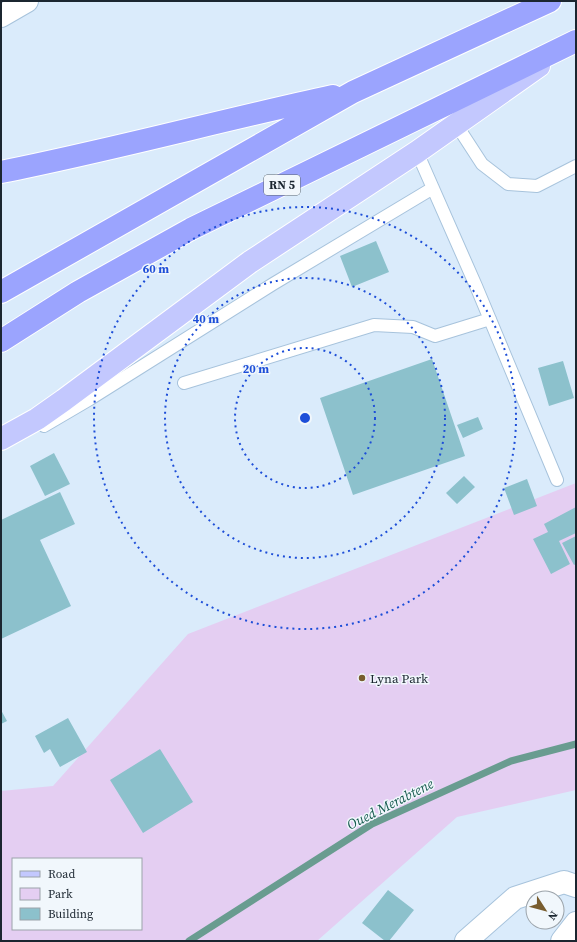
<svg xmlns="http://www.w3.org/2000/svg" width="577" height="942" viewBox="0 0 577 942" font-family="'Source Serif 4',serif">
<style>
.green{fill:#e4cef2;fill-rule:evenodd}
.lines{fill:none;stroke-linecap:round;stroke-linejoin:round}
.stream{stroke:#699c90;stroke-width:7}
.building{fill:#8cc1cc}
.lane-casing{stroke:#a7c3dc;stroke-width:14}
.street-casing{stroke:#a7c3dc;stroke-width:24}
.primary-casing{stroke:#fff;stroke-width:24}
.highway-casing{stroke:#fff;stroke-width:24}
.lane{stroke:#fff;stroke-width:12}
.street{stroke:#fff;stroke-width:22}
.primary{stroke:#c3c8fe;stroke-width:22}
.highway{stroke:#9ba4fe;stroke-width:22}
.ring{fill:none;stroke:#1d4ed8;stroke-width:2;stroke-dasharray:2 4}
.poi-dot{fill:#785d2f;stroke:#f1f7fc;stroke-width:1.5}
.labels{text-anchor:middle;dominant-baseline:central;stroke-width:3;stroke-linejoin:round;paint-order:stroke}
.shield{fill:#f1f7fc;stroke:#5b656d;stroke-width:1}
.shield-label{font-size:12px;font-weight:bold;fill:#1b2630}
.poi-label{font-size:13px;fill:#1b2630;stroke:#f1f7fc;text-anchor:start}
.water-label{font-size:14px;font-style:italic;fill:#165b4f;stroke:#f1f7fc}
.centre{fill:#1d4ed8;stroke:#f1f7fc;stroke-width:2}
.ring-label{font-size:12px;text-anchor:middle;font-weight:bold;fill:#1d4ed8;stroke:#f1f7fc;stroke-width:3;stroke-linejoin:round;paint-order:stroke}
</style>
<rect width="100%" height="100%" fill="#daebfb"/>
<path class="green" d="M576,483V790L457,817L317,941H1V791L53,786L188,634ZM13,859H141V929H13Z"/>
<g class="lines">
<path class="stream" d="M189,941L372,824L511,761L576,744"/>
</g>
<path class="building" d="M376,241L389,272L352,287L340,256Z
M432,359L465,456L353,495L320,398Z
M563,361L574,398L549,406L538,368Z
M478,417L483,429L463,438L457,425Z
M54,453L70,484L45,496L30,466Z
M464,476L475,487L457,504L446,493Z
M527,479L537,506L514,515L504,488Z
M60,492L75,524L40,540L71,606L1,639V520Z
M576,507V533L559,541L570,564L551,574L533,539L548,532L544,524Z
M576,536V564L574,565L562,543Z
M1,710L7,721L1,724Z
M68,718L87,752L60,767L50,749L44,753L35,736Z
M160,749L193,802L143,833L110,780Z
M388,890L414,910L389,941H385L362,923Z"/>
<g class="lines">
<defs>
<path id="lane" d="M456,124L482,164L508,184L537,186L576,166
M417,152L476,286L557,480
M184,383L374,325L413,327L435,336L490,319
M44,426L90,399L273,284L433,188"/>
<path id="street" d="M1,16L27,1
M466,941L515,898L564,882L576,886
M562,941L576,923"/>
<path id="primary" d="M1,439L37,419L64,400L250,262L417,152L539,66"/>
<path id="highway" d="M1,172C112,150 222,120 333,96
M1,292L353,92L550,1
M1,341L78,292L191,229L576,41"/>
</defs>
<use href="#lane" class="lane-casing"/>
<use href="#street" class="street-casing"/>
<use href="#primary" class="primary-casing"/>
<use href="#highway" class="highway-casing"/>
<use href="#lane" class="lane"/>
<use href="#street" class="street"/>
<use href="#primary" class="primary"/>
<use href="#highway" class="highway"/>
</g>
<g class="ring">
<circle cx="305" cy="418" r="70"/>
<circle cx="305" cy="418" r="140"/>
<circle cx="305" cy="418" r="211"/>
</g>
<circle class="poi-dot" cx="362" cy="678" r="4"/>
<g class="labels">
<rect class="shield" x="264" y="175" width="36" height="20" rx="3"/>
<g class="shield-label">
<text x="282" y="185">RN 5</text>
</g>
<g class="poi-label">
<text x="370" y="678">Lyna Park</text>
</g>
<g class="water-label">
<text transform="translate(390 804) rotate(-27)">Oued Merabtene</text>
</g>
</g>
<circle cx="305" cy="418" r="6" class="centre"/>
<g class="ring-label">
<text x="156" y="273">60 m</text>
<text x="206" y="323">40 m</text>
<text x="256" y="373">20 m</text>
</g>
<rect width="577" height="942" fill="none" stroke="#1b2630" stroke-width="4"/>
<rect x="12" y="858" width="130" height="72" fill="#f1f7fc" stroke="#9ba3aa"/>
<rect x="20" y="871" width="20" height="6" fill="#c3c8fe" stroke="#9ba3aa"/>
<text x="48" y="878" font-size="12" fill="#1b2630">Road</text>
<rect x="20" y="888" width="20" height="12" fill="#e4cef2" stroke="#9ba3aa"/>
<text x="48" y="898" font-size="12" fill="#1b2630">Park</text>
<rect x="20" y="908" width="20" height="12" fill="#8cc1cc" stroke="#9ba3aa"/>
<text x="48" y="918" font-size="12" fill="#1b2630">Building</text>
<g transform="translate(545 910) rotate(126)"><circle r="19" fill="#f1f7fc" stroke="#9ba3aa"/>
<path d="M0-3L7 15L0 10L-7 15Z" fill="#785d2f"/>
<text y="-6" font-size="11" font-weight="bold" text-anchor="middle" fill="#1b2630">N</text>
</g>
</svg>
